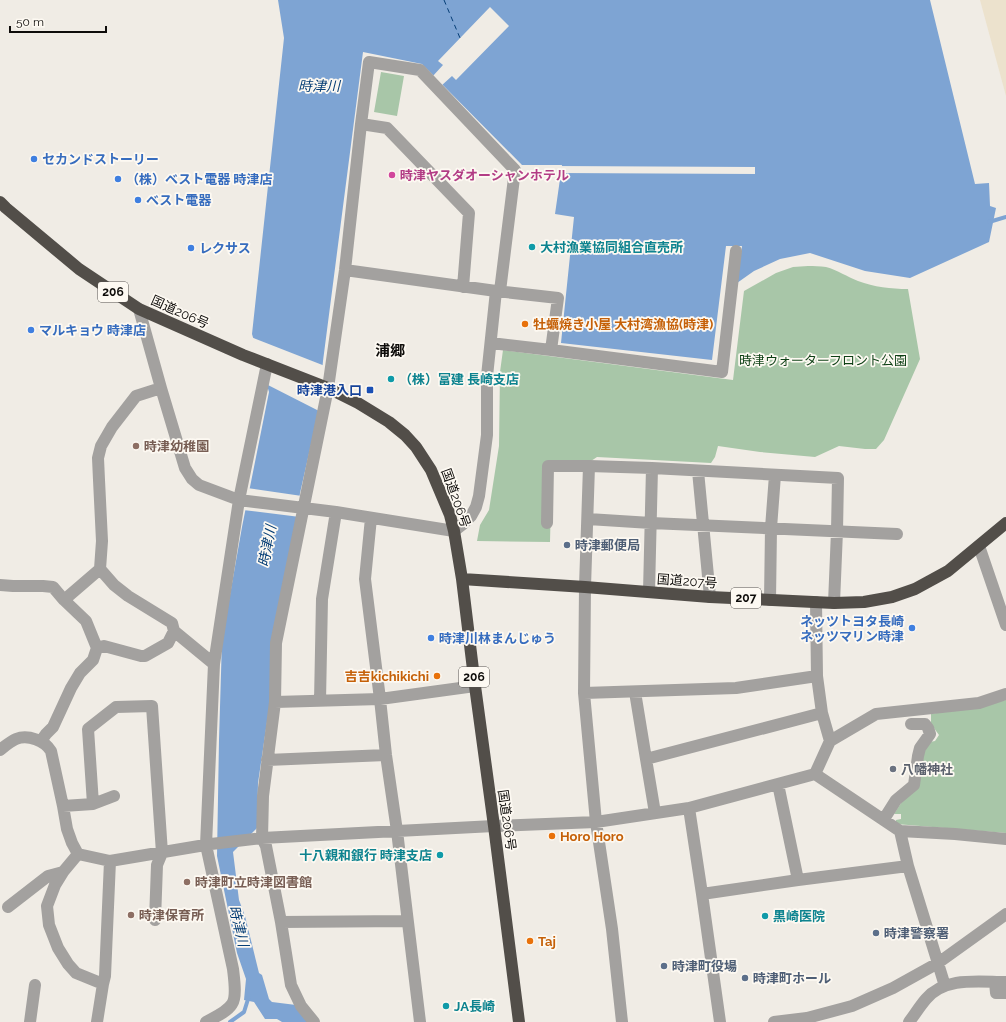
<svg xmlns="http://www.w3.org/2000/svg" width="1006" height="1022" viewBox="0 0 1006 1022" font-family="Raleway,'Noto Sans JP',sans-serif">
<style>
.industrial{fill:#ece2cd}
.green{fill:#a8c6a8}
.water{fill:#7ea4d3}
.pier{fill:#f0ece5}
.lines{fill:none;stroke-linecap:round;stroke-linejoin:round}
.stream{stroke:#7ea4d3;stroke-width:4}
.ferry{stroke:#063e76;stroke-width:1;stroke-dasharray:5 4;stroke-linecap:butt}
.minor{stroke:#a3a19f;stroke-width:12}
.highway{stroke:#524e49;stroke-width:12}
.shop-dot{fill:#3f7fe0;stroke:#fdf9f2;stroke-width:1.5}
.hotel-dot{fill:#d1479c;stroke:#fdf9f2;stroke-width:1.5}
.culture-dot{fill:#0f9aa8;stroke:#fdf9f2;stroke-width:1.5}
.food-dot{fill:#e8710a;stroke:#fdf9f2;stroke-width:1.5}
.transit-dot{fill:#1a4fb4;stroke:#fdf9f2;stroke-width:1.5}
.education-dot{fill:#8d6e63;stroke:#fdf9f2;stroke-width:1.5}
.service-dot{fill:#5c6f8a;stroke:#fdf9f2;stroke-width:1.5}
.worship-dot{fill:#6b7280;stroke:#fdf9f2;stroke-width:1.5}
.labels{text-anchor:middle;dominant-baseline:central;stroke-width:3.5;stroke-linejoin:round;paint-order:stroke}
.shield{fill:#fdf9f2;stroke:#565350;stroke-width:1}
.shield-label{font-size:12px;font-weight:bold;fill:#0e0c0a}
.shop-label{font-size:13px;font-weight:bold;fill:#366cbe;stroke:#fdf9f2;text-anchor:start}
.hotel-label{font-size:13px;font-weight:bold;fill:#b23c85;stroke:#fdf9f2;text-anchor:start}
.culture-label{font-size:13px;font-weight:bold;fill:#0d838f;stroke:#fdf9f2;text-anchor:start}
.street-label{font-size:13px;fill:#0e0c0a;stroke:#fdf9f2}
.food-label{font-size:13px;font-weight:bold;fill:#c56008;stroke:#fdf9f2;text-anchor:start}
.park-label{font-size:13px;fill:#0c3f14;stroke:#fdf9f2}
.transit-label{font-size:13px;font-weight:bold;fill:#164399;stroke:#fdf9f2;text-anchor:end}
.education-label{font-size:13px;font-weight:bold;fill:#785e54;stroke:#fdf9f2;text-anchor:start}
.service-label{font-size:13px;font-weight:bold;fill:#4e5e75;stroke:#fdf9f2;text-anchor:start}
.worship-label{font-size:13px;font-weight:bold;fill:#5b616d;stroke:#fdf9f2;text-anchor:start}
.water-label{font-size:14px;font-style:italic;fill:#063e76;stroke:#fdf9f2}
.quarter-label{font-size:15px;font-weight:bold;fill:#0e0c0a;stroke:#fdf9f2}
</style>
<rect width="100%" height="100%" fill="#f0ece5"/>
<path class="industrial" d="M980,0H1006V96Z"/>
<path class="green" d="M381,72L404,76L397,116L374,112Z
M808,266C814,266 820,266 826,267C838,270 847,277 858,281C874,287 891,289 908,289L920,359L884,440L876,449H865L839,446L815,457L760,452L718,446L715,457L711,463L597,457L588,463L552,461L550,542L477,541L480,525L489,510L499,446L500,372L503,350L733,380L744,291L776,273L793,267Z
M1006,700V833L896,824V820L901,819V814H894L905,797L922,753L930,742L935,741L939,735L931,724V714Z"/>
<path class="water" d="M278,0H930L975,184L989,183L990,206L996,208L989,242L910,278L865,271L810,253L780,259L754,271L737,283L742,246H726L712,360L561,343L574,217L555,214L562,165H522L422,64L363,52L323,361L318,414L300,493L297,519L258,783L257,828L233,852L239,900L245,916L259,973L262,975L269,999L272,1002L296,1005L308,1022H282L277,1019H265L254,1002L244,1000L246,979L237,953L217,856L219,740L222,640L242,527L269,392L252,334L284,38Z"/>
<path class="pier" d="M490,7L509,26L456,80L452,76L441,86L432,77L443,65L438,61Z
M554,166L755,167V174L559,173L560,167H554Z
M251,337L325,366L319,411L264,383Z
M247,488L302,496L300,517L243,510Z"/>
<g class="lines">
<path class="stream" d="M989,222L1006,217
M230,1022L244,1012L249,996"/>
<path class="ferry" d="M444,0L460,38"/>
<path class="minor" d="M361,124L369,62L420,70L515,170L500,291
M496,291L558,298L551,350L722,372L736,251
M139,309L161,388L185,468L192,479L199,485L239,500L336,512L454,531L463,524L471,516L476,507L479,496L487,435V376L496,291L345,270
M491,343L551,350
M161,388L136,396L112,427L101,446L98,458L99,480L102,541L100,569L114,585L128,596L172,623L174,631L214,664
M698,471L710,597
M371,518L365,579L380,699L386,755L397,831L420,1022
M588,519L651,523L897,534
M547,523L548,466H589
M979,546L1006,625
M0,585L13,586H43L53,587L64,600L86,621L97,648L93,660L80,673L71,688L53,727L46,734L41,741
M649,592L652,468
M64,600L100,569
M770,600L771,528L775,475
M816,602L817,676
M97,648L104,646L141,656H145L168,643L174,631
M635,692L646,759L822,713
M584,693L736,688L817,676L822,713L830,741
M320,701L322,599L336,512
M275,702L380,699L475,686
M0,750C5,746 11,741 16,739C28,734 45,741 51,751L63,806L67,829L72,843L78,854L110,861L211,844L262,838L494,826L596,822L689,808L815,774L900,831L955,834L1006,839
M646,759L655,813
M267,760L386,755
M815,774L830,741L876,714L979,703L1006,694
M778,784L798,880
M93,804L88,729L116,707L152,706L162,853L157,865L155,920
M63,806L93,804L114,796
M689,808L702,894L720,1022
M884,819L896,800L914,785L918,756L920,748L930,734L928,728L925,724H911
M900,831L908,866L945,986
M78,854L63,872L55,885L47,906L49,925L58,948L68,964L76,973L103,984L105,976L110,861
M702,894L798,880L908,866
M8,907L48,876L63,872
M281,922L407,921
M995,982L996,993H1006
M30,1022L35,985
M97,1022L103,984
M206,1022C215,1017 227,1012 232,1004C237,997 234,978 233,969L206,845L214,664L239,500L267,364
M314,1022L301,1006L291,985L281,922L266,846L262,838L263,796L275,702L276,643L328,388L345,270L361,124L387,128L469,213L463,287
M622,1022L612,929L596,822L584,693L585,587L589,466L652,468L838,478L837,531L834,603
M774,1022L807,1018L852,1006L893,988L938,963L1006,914
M909,1022C915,1014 920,1006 926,999C945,976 980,982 1006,982"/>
<path class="highway" d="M0,202L6,208L79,269L139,309L243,355L328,388L358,403L389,422L405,435L416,447L431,470L450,515L454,531L462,579L475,686L494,826L519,1022
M462,579L585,587L710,597L834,603L864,602L892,597L915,589L948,571L1006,523"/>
</g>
<g class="shop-dot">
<circle cx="34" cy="159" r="4"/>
<circle cx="118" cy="179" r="4"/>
<circle cx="138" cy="200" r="4"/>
<circle cx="191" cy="248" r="4"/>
<circle cx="31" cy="330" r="4"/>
<circle cx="912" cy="628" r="4"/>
<circle cx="431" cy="638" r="4"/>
</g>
<circle class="hotel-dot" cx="392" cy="175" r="4"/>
<g class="culture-dot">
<circle cx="532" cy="247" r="4"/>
<circle cx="391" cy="379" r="4"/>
<circle cx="440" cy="855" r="4"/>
<circle cx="765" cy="916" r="4"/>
<circle cx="446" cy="1006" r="4"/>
</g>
<g class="food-dot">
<circle cx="525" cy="324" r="4"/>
<circle cx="437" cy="676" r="4"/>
<circle cx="552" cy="836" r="4"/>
<circle cx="530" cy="941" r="4"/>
</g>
<rect class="transit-dot" x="366" y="386" width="8" height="8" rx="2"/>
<g class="education-dot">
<circle cx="136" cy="446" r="4"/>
<circle cx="187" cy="882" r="4"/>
<circle cx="131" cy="915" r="4"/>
</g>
<g class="service-dot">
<circle cx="567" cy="545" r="4"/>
<circle cx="876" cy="933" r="4"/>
<circle cx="664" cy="966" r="4"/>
<circle cx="745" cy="978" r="4"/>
</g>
<circle class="worship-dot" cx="893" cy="769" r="4"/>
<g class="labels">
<g class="shield">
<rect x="98" y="282" width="30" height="20" rx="3"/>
<rect x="731" y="588" width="30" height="20" rx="3"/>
<rect x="459" y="667" width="30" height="20" rx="3"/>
</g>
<g class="shield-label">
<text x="113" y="292">206</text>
<text x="746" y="598">207</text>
<text x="474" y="677">206</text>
</g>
<g class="shop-label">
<text x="42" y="159">セカンドストーリー</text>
<text x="126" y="179">（株）ベスト電器 時津店</text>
<text x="146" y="200">ベスト電器</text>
<text x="199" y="248">レクサス</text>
<text x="39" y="330">マルキョウ 時津店</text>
<text x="904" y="621" text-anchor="end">ネッツトヨタ長崎<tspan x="904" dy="15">ネッツマリン時津</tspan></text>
<text x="439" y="638">時津川林まんじゅう</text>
</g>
<g class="hotel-label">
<text x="400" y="175">時津ヤスダオーシャンホテル</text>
</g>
<g class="culture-label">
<text x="540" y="247">大村漁業協同組合直売所</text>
<text x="399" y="379">（株）富建 長崎支店</text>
<text x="432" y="855" text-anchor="end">十八親和銀行 時津支店</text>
<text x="773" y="916">黒崎医院</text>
<text x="454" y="1006">JA長崎</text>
</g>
<g class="street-label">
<text transform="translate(180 312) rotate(24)">国道206号</text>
<text transform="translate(456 498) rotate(70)">国道206号</text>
<text transform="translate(687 581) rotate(4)">国道207号</text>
<text transform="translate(507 820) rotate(82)">国道206号</text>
</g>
<g class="food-label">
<text x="533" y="324">牡蠣焼き小屋 大村湾漁協(時津)</text>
<text x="429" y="676" text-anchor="end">吉吉kichikichi</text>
<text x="560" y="836">Horo Horo</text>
<text x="538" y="941">Taj</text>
</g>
<g class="park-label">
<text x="823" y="360">時津ウォーターフロント公園</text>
</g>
<g class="transit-label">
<text x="362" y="390">時津港入口</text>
</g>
<g class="education-label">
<text x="144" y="446">時津幼稚園</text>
<text x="195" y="882">時津町立時津図書館</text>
<text x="139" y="915">時津保育所</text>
</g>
<g class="service-label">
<text x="575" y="545">時津郵便局</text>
<text x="884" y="933">時津警察署</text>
<text x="672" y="966">時津町役場</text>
<text x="753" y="978">時津町ホール</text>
</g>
<g class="worship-label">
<text x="901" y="769">八幡神社</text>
</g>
<g class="water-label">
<text x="319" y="86">時津川</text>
<text transform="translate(267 546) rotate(-79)">時津川</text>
<text transform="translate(239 926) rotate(76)">時津川</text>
</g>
<g class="quarter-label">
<text x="390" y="351">浦郷</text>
</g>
</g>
<path d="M10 26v6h96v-6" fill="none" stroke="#0e0c0a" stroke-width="2"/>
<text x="16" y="26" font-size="12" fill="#0e0c0a" stroke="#fdf9f2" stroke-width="3" paint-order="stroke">50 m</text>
</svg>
